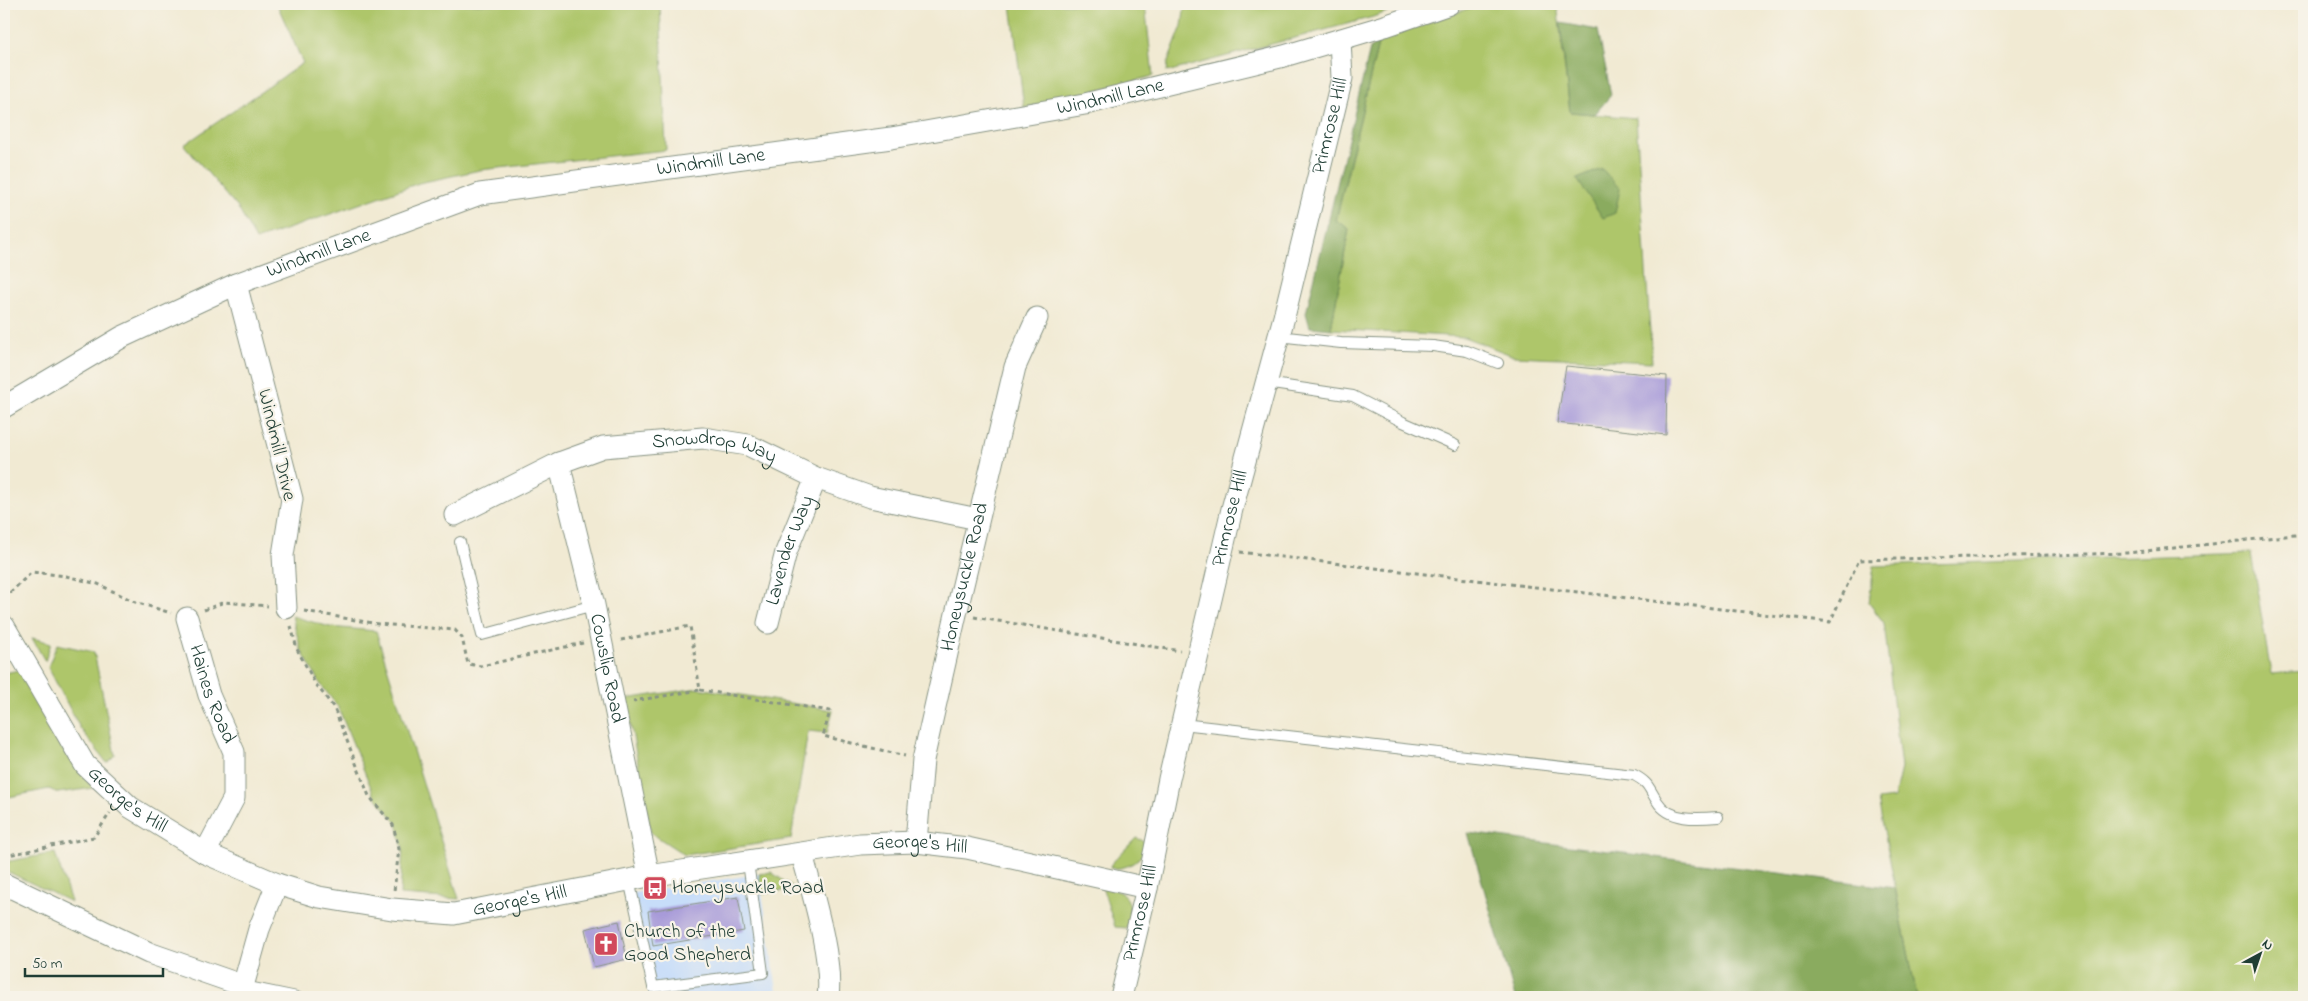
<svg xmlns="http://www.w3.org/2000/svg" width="2308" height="1001" viewBox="0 0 2308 1001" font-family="'Indie Flower',sans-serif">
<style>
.built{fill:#c7ddf9}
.green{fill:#aec66b;stroke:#668250}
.forest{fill:#8aab5f;stroke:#54744a}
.building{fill:#a89bd9}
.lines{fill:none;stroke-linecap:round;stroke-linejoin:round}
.service-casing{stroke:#889484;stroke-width:12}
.minor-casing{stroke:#889484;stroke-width:23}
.path{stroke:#889484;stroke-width:3;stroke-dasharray:4 4;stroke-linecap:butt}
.service{stroke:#fff;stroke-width:10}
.minor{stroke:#fff;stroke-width:21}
.labels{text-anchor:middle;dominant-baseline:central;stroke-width:4.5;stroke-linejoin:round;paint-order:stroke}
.street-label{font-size:20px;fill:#1f3d34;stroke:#f7f3e8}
.poi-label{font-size:20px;fill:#1f3d34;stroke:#f7f3e8;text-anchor:start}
</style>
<rect width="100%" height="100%" fill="#f7f3e8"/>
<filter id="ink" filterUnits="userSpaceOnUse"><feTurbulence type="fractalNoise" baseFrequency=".02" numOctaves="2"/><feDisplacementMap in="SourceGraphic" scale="10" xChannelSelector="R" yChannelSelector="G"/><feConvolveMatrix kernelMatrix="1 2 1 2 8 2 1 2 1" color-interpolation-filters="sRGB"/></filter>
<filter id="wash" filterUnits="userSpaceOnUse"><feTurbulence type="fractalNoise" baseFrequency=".0096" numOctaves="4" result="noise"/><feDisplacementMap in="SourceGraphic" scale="20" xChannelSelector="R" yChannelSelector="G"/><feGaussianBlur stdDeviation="1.12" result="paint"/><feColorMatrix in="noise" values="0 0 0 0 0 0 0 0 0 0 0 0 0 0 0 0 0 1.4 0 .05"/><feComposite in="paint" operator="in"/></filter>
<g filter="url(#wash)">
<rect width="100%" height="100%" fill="#f1ead3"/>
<path class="built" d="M759,874L778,997H650L633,893Z"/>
<path class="green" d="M277,4H660L666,150L480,170L419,183L256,240L238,208L184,145L303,63Z
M1011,4H1145L1153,76L1024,108Z
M1185,4H1409L1373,17L1167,72L1168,62L1182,26Z
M1481,4H1557L1570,112L1636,118L1652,362L1514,356L1464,337L1331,329L1349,229L1336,221L1379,40Z
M2251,553L2271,674L2304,671V997H1917L1878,800L1894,798L1901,768L1884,623L1869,603L1874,566Z
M292,616L330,627L376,631L459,899L400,895L403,849L397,823L374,795L338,707L319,682L301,650Z
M32,638L51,643L45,661Z
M57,644L94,652L115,755L107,763L80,728L48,667Z
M19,670L62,749L93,788L58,793L49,789L4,798V673Z
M698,688L833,710L827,733L808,731L791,839L685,855L651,833L626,699Z
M1136,838L1149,843C1141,860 1129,870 1110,868L1111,864Z
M55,853L71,902L4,870V862Z
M771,872L795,889L762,894L759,874Z
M1102,886C1129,893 1134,900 1127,928L1115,927Z"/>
<path class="forest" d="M1560,23L1598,30L1611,95L1595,114L1570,112Z
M1379,40L1336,220L1349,229L1331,329L1310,327L1306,313L1370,49Z
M1602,169L1620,189L1615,213L1603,218L1577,179Z
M1468,833L1895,888L1917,997H1515Z"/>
<g id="blocks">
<path class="building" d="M1566,366L1667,376L1666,435L1557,423Z
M738,897L744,931L653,946L648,911Z
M619,921L627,959L594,967L585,929Z"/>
</g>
</g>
<g filter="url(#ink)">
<use href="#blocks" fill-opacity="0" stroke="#889484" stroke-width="1"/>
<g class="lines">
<defs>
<path id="service" d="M1278,336L1341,343L1433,346L1467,351L1498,363
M1266,383L1353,396L1403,422L1455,445
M460,542L482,635L594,605
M1182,724L1634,775C1649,783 1648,787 1657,801C1669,821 1697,819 1718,817
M629,880L653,987L763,973L748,862
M244,986L297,997"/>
<g id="minor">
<path d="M236,284L292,499L283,555L286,608"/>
<path id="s1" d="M4,407L122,337L236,284L480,194L891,138L1085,104L1284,56L1385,26L1449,4"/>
<path id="s2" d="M559,463L594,605L649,876"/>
<path id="s3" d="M455,515L559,463L603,447L703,438L748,445L816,478L870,497L978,519"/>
<path id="s4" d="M187,618L209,695L234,752V798L205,853"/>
<path id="s5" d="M768,623L786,552L816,478"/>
<path id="s6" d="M4,626L85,765L130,807L205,853L277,884L319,897L392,909L454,914L649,876L860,844L916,842L967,848L1147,888"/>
<path id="s7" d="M916,842L923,760L956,614L1015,367L1037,318"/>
<path d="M802,854C812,892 833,959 828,997"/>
<path d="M4,884L149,953L244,986"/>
<path d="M240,997L259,929L277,884"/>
<path id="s8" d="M1121,997L1147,888L1169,779L1232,509L1284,317L1342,78L1340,40"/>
</g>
</defs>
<use href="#service" class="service-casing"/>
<use href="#minor" class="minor-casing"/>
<path class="path" d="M1240,552L1830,622L1859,560L2127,553L2304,534
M4,598L32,572L66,576L98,584L135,602L171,613
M204,610L224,602L268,606
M304,611L378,624L455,630L462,638L468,664L481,666L583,643
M974,617L1180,651
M291,626L297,649L315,683L334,708L369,796L393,825L399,849L394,891
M621,640L690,626L700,690L633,701
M700,690L830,711L823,736L905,756
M4,856L94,837L110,813"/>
<use href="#service" class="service"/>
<use href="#minor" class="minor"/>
</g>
</g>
<defs>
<symbol id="bus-square" viewBox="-11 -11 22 22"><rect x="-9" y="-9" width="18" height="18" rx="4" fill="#d1495b" stroke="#f7f3e8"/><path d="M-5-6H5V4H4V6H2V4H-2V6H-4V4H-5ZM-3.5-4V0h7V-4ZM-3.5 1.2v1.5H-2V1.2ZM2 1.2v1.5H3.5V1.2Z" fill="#fff"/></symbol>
<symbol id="church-square" viewBox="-11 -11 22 22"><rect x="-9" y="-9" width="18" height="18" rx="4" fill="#d1495b" stroke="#f7f3e8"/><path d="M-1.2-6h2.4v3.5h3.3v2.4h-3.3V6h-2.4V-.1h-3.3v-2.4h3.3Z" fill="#fff"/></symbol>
</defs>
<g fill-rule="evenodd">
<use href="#bus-square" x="641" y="874" width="28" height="28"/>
<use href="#church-square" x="592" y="930" width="28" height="28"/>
</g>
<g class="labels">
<g class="street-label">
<text stroke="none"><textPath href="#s1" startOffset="1161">Windmill Lane</textPath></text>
<text stroke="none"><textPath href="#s8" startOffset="896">Primrose Hill</textPath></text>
<text stroke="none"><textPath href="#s1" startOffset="756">Windmill Lane</textPath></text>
<text stroke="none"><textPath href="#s1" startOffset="351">Windmill Lane</textPath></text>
<text transform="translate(276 445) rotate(77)">Windmill Drive</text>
<text stroke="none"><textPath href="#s3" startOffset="276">Snowdrop Way</textPath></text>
<text stroke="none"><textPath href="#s8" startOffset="491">Primrose Hill</textPath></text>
<text stroke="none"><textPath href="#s5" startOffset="76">Lavender Way</textPath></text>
<text stroke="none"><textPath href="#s7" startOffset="270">Honeysuckle Road</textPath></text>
<text stroke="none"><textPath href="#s2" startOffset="211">Cowslip Road</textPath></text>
<text stroke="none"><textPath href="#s4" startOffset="80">Haines Road</textPath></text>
<text stroke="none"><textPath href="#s6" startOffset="216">George's Hill</textPath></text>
<text stroke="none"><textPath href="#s6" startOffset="1041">George's Hill</textPath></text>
<text stroke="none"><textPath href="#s6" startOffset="636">George's Hill</textPath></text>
<text stroke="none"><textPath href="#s8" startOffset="86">Primrose Hill</textPath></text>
</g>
<g class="poi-label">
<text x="672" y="888">Honeysuckle Road</text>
<text x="624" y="932">Church of the<tspan x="624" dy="23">Good Shepherd</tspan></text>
</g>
</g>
<rect width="2308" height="1001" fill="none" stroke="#f7f3e8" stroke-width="20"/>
<g transform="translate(2260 954) rotate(40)" stroke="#f7f3e8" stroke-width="4" paint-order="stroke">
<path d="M0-4L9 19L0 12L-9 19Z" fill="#1f3d34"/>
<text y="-8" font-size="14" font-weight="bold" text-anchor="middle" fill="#1f3d34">N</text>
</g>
<path d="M25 968v8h138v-8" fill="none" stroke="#1f3d34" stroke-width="2.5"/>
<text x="32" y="968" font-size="15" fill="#1f3d34" stroke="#f7f3e8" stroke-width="4" paint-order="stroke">50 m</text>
</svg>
